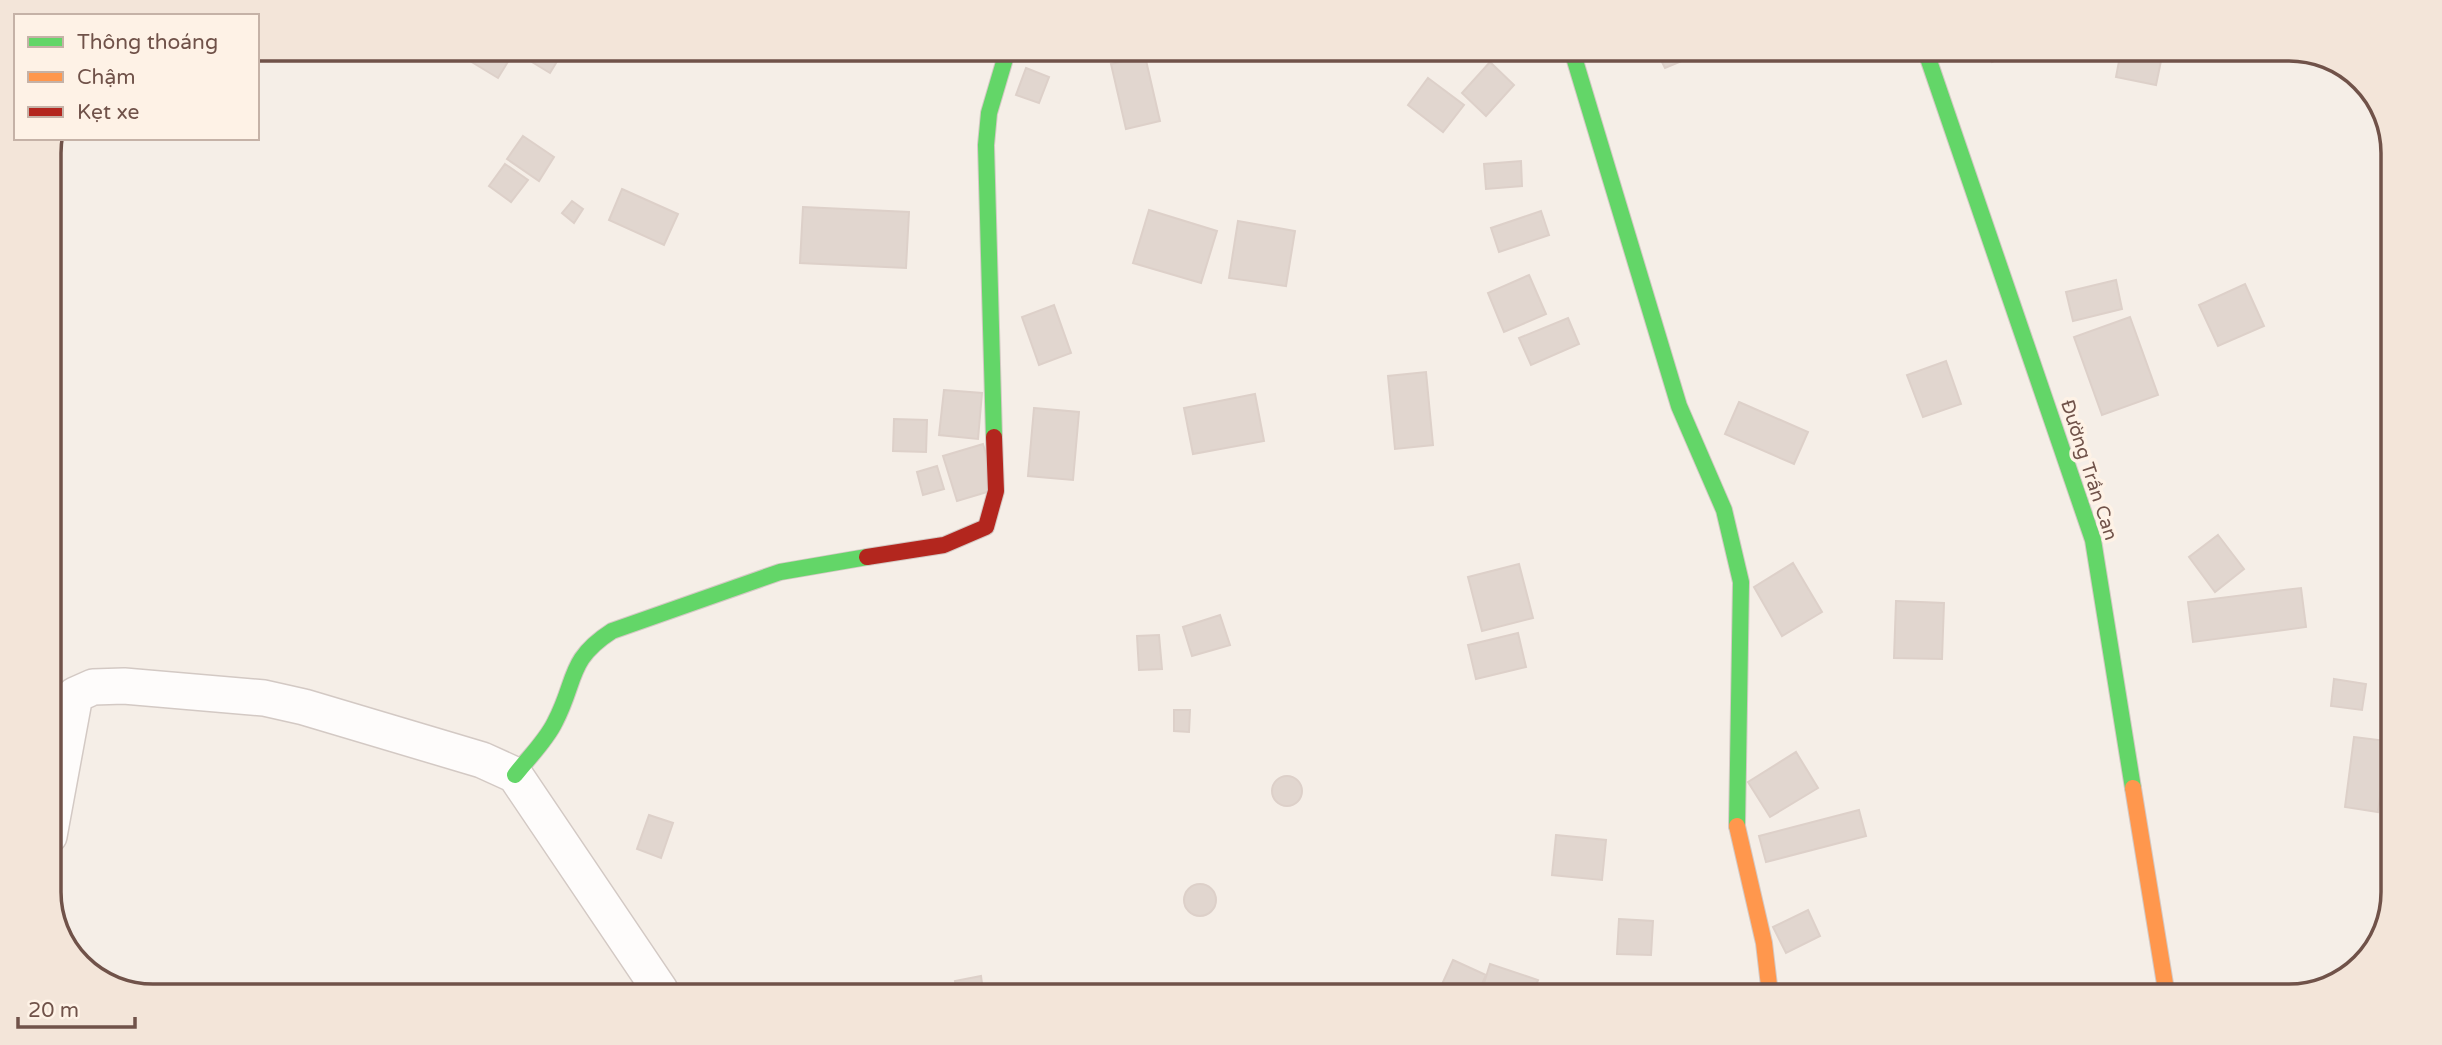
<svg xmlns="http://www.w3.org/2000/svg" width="2442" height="1045" viewBox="0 0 2442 1045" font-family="'Varela Round',sans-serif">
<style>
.building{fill:#e1d6cf;stroke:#ddd0c9;stroke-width:2}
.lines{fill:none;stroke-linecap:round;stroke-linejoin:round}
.street-casing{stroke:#d3c9c4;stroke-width:38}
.fast-casing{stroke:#d4c9c4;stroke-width:18}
.slow-casing{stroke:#d4c9c4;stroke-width:18}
.jam-casing{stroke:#d4c9c4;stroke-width:18}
.street{stroke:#fefcfb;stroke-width:35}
.fast{stroke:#63d668;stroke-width:16}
.slow{stroke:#ff974d;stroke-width:16}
.jam{stroke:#b3261e;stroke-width:16}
.labels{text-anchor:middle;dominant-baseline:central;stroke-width:7;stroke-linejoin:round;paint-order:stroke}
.street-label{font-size:19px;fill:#705249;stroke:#fef2e6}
.rim{fill:none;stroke:#705249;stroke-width:3.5}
</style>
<rect width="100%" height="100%" fill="#f5eee7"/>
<path class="building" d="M477,50H515L498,78L470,61Z
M533,50H564L550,73L527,59Z
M1339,53H1373V58L1339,56Z
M1658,54L1687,55L1689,58L1665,68Z
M1145,56L1160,121L1126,129L1111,64Z
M1989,56H2005L1992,62Z
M2120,56H2162L2156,85L2116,77Z
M1490,62L1514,85L1486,116L1462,93Z
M1026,68L1049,77L1039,103L1016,95Z
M1428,78L1464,105L1443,132L1408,105Z
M523,136L554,157L539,181L507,159Z
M1521,161L1522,186L1486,189L1484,164Z
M505,164L528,180L511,202L489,186Z
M622,189L678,214L664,245L609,220Z
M572,201L583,209L574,223L562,213Z
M803,207L909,212L906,268L800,263Z
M1149,210L1217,231L1201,283L1133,263Z
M1541,211L1549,235L1499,252L1491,228Z
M1238,221L1295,231L1286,286L1229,278Z
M1529,275L1546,314L1504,332L1488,293Z
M2116,280L2122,309L2073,321L2066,292Z
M2245,284L2264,326L2218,346L2199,305Z
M1054,305L1071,353L1039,365L1022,317Z
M2130,317L2158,395L2102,415L2074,337Z
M1568,318L1579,344L1531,365L1519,338Z
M1946,361L1961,404L1923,417L1907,375Z
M1426,372L1433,445L1395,449L1388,376Z
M944,390L982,393L978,439L939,435Z
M1255,394L1264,441L1193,454L1184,408Z
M1739,402L1808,432L1794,464L1725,434Z
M1034,408L1079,412L1073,480L1028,476Z
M894,419L927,420L926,452L893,451Z
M983,444L997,489L957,501L943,456Z
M937,466L944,489L923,495L917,472Z
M2218,535L2244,569L2215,592L2189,557Z
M1793,563L1822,612L1782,636L1754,587Z
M1519,564L1533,618L1482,631L1468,577Z
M2301,588L2306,627L2193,642L2188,602Z
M1896,601L1944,603L1942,659L1894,658Z
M1220,615L1230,645L1192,656L1183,627Z
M1518,633L1526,667L1476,679L1468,645Z
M1159,635L1162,669L1139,670L1137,636Z
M2334,679L2366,684L2362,710L2331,706Z
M1174,710H1190L1189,732L1174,731Z
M2354,737L2387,741L2378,812L2345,807Z
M1796,752L1818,788L1770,817L1748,782Z
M1272 791a15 15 0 1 1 30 0a15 15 0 1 1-30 0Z
M1859,810L1866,836L1766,862L1759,836Z
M649,815L673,823L661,858L637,849Z
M1556,835L1606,840L1602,880L1552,875Z
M1184 900a16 16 0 1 1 32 0a16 16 0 1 1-32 0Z
M1808,910L1820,936L1786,953L1773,927Z
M1619,919L1653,921L1651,955L1617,954Z
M1453,960L1486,975L1478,993H1438Z
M1490,964L1538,980L1533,993H1481Z
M981,976L983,991H957L955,981Z
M1847,988L1849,994H1828Z"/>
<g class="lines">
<defs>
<path id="street" d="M49,836L75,695L93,687L124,686L264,698L304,707L482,760L515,775L660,990"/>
<path id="fast" d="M1573,54L1679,406L1724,510L1741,582L1737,826
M1927,55L2093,540L2133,788
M994,437L986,145L989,113L1007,52
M515,775C528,758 546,741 555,722C577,680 567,660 612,631L780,572L867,557"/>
<path id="slow" d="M2133,788L2167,996
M1737,826L1764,943L1770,994"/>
<path id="jam" d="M867,557L944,545L986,527L996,491L994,437"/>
</defs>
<use href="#street" class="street-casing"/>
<use href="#fast" class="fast-casing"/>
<use href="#slow" class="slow-casing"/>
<use href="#jam" class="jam-casing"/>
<use href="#street" class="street"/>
<use href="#fast" class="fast"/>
<use href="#slow" class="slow"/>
<use href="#jam" class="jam"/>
</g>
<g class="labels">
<g class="street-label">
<text transform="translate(2089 470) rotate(72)">Đường Trần Can</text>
</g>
</g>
<path d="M0 0H2442V1045H0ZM153 61H2289A92 92 0 0 1 2381 153V892A92 92 0 0 1 2289 984H153A92 92 0 0 1 61 892V153A92 92 0 0 1 153 61Z" fill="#f3e5d9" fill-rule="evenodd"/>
<path class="rim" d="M153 61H2289A92 92 0 0 1 2381 153V892A92 92 0 0 1 2289 984H153A92 92 0 0 1 61 892V153A92 92 0 0 1 153 61Z"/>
<rect x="14" y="14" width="245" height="126" fill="#fef2e6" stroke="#c5b2a7" stroke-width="2"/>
<rect x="28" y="37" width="35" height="10" fill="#63d668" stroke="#c5b2a7" stroke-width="2"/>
<text x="77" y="49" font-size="21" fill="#705249">Thông thoáng</text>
<rect x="28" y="72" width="35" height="10" fill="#ff974d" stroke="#c5b2a7" stroke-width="2"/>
<text x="77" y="84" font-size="21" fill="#705249">Chậm</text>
<rect x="28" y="107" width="35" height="10" fill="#b3261e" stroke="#c5b2a7" stroke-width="2"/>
<text x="77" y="119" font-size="21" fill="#705249">Kẹt xe</text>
<path d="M18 1017v10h117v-10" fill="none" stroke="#705249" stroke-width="3.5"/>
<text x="28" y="1017" font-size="21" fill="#705249" stroke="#fef2e6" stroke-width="5" paint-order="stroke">20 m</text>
</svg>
